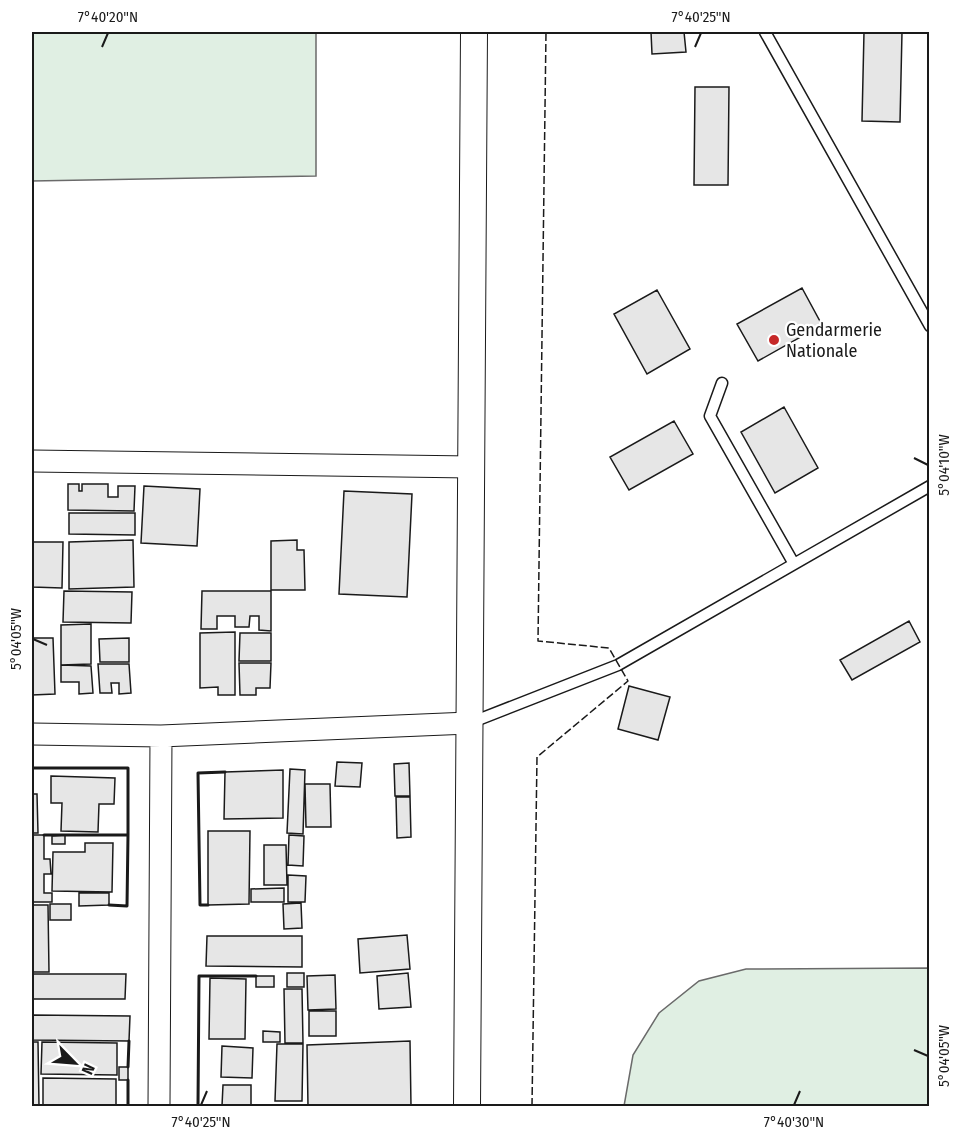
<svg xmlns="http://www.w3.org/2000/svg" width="961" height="1138" viewBox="0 0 961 1138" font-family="'Fira Sans Condensed',sans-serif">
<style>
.green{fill:#e0efe3;stroke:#6a6a6a;stroke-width:1.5}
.building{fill:#e6e6e6;stroke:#1a1a1a;stroke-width:1.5}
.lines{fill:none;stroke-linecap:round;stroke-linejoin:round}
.service-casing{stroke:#1a1a1a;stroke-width:13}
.minor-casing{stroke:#1a1a1a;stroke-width:23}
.tertiary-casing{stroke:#1a1a1a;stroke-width:28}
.service{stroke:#fff;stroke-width:10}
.minor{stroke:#fff;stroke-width:21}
.tertiary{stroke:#fff;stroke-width:26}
.fence{stroke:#1a1a1a;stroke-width:1.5;stroke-dasharray:8 3;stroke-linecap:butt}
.wall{stroke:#1a1a1a;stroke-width:3}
.ticks{fill:none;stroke:#1a1a1a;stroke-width:2}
.poi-dot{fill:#c62828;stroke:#fff;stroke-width:2}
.labels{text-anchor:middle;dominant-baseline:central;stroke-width:4.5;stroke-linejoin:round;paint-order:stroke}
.poi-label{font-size:18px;fill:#1a1a1a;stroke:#fff;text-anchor:start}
.neatline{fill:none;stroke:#1a1a1a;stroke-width:2}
.ticks-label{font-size:15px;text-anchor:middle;fill:#1a1a1a}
</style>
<rect width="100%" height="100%" fill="#fff"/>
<path class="green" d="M32,32H316V176L32,181Z
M929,968V1106H624L633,1055L659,1013L699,981L746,969Z"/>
<path class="building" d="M651,32H684L686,52L652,54Z
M864,32H902L900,122L862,121Z
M695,87H729L728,185H694Z
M802,288L822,325L758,361L737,324Z
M657,290L690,349L647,374L614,314Z
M784,407L818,468L775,493L741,432Z
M674,421L693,454L629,490L610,457Z
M68,484H79V491H82V484H108V497H118V486H135L134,511L68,510Z
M144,486L200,489L197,546L141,543Z
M344,491L412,494L407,597L339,594Z
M69,513H135V535L69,534Z
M133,540L134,587L69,589V542Z
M297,540V550H304L305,590H271V541Z
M32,542H63L62,588L32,587Z
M64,591L132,592L131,623L63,622Z
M202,591H271V631L259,630V616H250L249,627H235V616H217V629H201Z
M909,621L920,642L852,680L840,660Z
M91,624V664L61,665V625Z
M235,632V695H218V687L200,688V633Z
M240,633H271V661H239Z
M32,638H53L55,694L32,695Z
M129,638V662H100L99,639Z
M239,663H271L270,688H256V695H240Z
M98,664H129L131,693L119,694V683H111L112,693H100Z
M61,665L91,666L93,693L79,694V682H61Z
M629,686L670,697L658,740L618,729Z
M337,762L362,763L360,787L335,786Z
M409,763L410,796H395L394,764Z
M290,769L305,770L303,834L287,833Z
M283,770V818L224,819L225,772Z
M51,776L115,778L114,804H99L98,832L61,831L62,803H51Z
M305,784H330L331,827H306Z
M32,794H37L38,833H32Z
M396,797H410L411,837L397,838Z
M208,831H250L249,904L208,905Z
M32,835H44V859H50L51,874H44V893H52V902H32Z
M65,835V844H52V836Z
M289,835L304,836L303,866L288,865Z
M85,843H113L112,892L52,891L53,852H85Z
M264,845H286L287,885H264Z
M288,875L306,876L305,902H288Z
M284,888V902H251V889Z
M79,893H109V905L79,906Z
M301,903L302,928L284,929L283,904Z
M50,904H71V920H50Z
M32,905H48L49,972H32Z
M407,935L410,969L360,973L358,939Z
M207,936H302V967L206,966Z
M287,973H304V987H287Z
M408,973L411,1007L379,1009L377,976Z
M32,974H126L125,999H32Z
M335,975L336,1009L308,1010L307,976Z
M256,976H274V987H256Z
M210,978L246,979L245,1039H209Z
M284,989H302L303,1043H285Z
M309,1011H336V1036H309Z
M32,1015L130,1016L129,1041L32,1040Z
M263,1031L280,1032V1042H263Z
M410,1041L411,1106H308L307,1045Z
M32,1042H38L39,1106H32Z
M42,1042L117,1043V1075L41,1074Z
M277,1044H303L302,1101H275Z
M222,1046L253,1048L252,1078L221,1077Z
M119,1067H128V1080H119Z
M43,1078L116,1079V1106H43Z
M223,1085H251V1106H222Z"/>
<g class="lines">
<defs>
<path id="service" d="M765,32L930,326
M722,383L710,416L794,564
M470,723L618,665L930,486"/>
<path id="minor" d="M32,461L471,467
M32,734L161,736L469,723
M159,1106L161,736"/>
<path id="tertiary" d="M467,1106L474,32"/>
</defs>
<use href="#service" class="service-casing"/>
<use href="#minor" class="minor-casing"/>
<use href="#tertiary" class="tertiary-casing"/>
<use href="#service" class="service"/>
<use href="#minor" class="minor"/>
<use href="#tertiary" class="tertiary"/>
<path class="fence" d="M532,1106L537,757L628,681L609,648L538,641L546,32"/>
<path class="wall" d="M32,768H128V835H44
M109,905L127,906L128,835
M208,905H200L198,773L225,772
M128,1067L129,1041
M128,1106V1080
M198,1106L199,976H256"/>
</g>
<path class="ticks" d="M102,47L108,33M695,47L701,33M914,458L928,465M33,639L47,645M914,1050L928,1056M201,1105L207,1091M794,1105L800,1091"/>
<circle class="poi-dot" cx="774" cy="340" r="6"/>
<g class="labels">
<g class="poi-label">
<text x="786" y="330">Gendarmerie<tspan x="786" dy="21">Nationale</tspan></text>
</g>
</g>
<rect width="961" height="1138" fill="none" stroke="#ffffff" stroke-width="66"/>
<g transform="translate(75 1063) rotate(115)" stroke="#ffffff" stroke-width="4.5" paint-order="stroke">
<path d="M0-4.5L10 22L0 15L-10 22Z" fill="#1a1a1a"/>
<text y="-9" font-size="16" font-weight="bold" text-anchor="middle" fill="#1a1a1a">N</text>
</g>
<rect x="33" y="33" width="895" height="1072" class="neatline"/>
<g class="ticks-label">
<text x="108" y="22">7°40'20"N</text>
<text x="701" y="22">7°40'25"N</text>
<text transform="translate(944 465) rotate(-90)" y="5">5°04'10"W</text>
<text transform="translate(16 639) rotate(-90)" y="5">5°04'05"W</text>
<text transform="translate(944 1056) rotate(-90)" y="5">5°04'05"W</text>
<text x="201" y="1127">7°40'25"N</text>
<text x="794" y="1127">7°40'30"N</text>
</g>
</svg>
